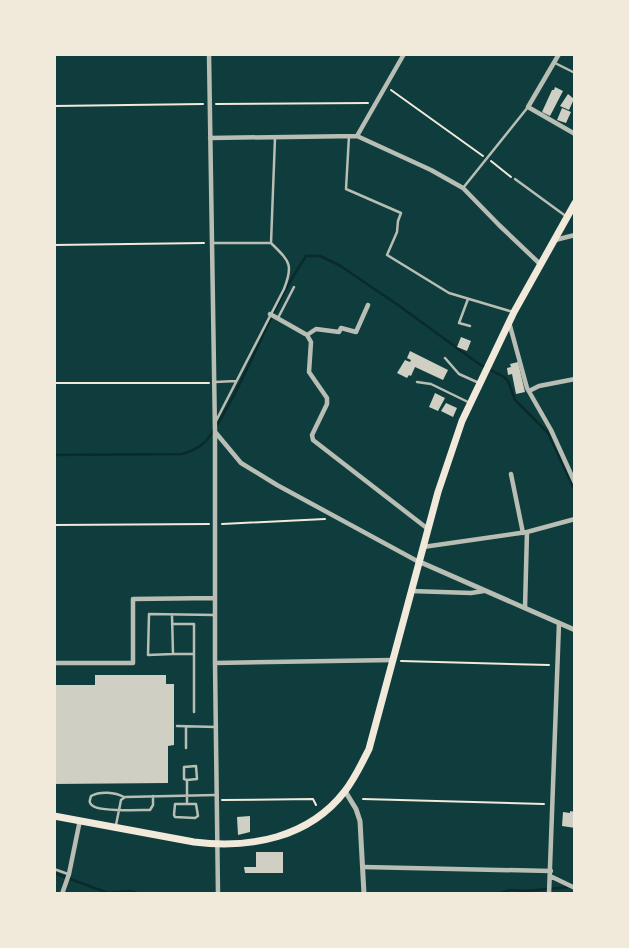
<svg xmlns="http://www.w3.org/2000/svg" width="629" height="948" viewBox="0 0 629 948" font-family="'DejaVu Sans',sans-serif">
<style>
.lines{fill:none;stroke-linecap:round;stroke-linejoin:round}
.stream{stroke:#0a2a2b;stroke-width:2.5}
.building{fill:#cfcfc3}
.path{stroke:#f1e9da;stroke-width:2}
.service{stroke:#b8beb3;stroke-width:2.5}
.minor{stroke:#b8beb3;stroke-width:4.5}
.tertiary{stroke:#b8beb3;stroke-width:5}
.primary{stroke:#f1e9da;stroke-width:7}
</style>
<rect width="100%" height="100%" fill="#0f3d3e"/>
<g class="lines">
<path class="stream" d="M217,425C251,371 270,309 306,256H320L339,265L398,305L479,364L504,377L508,381L515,400L548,433L575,491
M54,455L182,454C196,450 206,444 213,431
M54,873L108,893L130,891L141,894
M498,894L510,890L524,891L571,887"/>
</g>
<path class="building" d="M555,87L563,91L550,116L542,112L552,90H554Z
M568,94L574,99L569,110L560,106Z
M562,108L571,112L566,123L557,120Z
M461,337L471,341L467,351L457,347Z
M410,351L448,370L443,380L415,367L411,376L409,375L407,378L397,373L405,360L410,362L411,360L407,358Z
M518,362L525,392L516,394L512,374L508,375L507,368L511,367L510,364Z
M435,393L445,398L438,411L429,407Z
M446,403L457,408L453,417L441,411Z
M95,675H166V684H174V745L168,746V783L54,784V685H95Z
M570,811L575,812V828L562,826L563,812L570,813Z
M250,816V832L238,835L237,817Z
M256,852H283V873H245L244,867H256Z"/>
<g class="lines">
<path class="path" d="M391,90L483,156
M216,104L368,103
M54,106L203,104
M491,161L511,177
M54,245L204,243
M54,383H209
M222,524L325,519
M54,525L209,524
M401,661L549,665
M363,799L544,804
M222,800L313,799L316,805"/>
<path class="service" d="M555,63L575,73
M349,136L346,189L401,213L398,221L397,232L387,255L449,293L513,312
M515,179L567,217
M463,188L528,107
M212,243H271
M468,299L459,323L470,326
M278,318L294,287
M445,358L459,374L479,383
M215,382L236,381
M417,382L431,384L470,403
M216,421L284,289C294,264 289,261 271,243L275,138
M172,615L173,654L148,655L149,614L215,615
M172,624H194V712
M173,654H194
M177,726L216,727
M186,748V727
M187,780L197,779L196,766L184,767V779L187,780V804
M124,797C115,792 100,791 91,796C90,800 88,803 93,806C101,812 138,810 150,810L153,805V796
M175,804H196L198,816L195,818L175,817L174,815Z
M116,825L121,800L125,797L216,795
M54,869L68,874"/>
<path class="minor" d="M209,54L215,432V663L218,894
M559,54L528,107L575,134
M357,136L404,54
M210,138L357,136L431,170L463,188L499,225L540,264
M555,240L575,235
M270,314L307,335L311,342L309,372L327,398V404L312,435L313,440L428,529
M509,322L527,388L551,430L575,483
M307,335L316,329L339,332L341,328L356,332L368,305
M529,391L539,386L575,379
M216,433L241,463L277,485L419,562
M511,474L523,533
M423,547L527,532L575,519
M411,591L471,593L484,591
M525,608L527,532
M54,663H133V599L215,598
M215,663L393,660
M363,867L551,871
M550,876L575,888
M62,894L69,874L80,820
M549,894L559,623"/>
<path class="tertiary" d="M420,562L575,630
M345,791L356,809L360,821L364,894"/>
<path class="primary" d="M54,816L194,842C250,849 309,838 345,791C355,778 362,763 369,749L438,492L462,421L514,312L575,203"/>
</g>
<rect width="629" height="948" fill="none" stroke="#f1e9da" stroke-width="112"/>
</svg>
